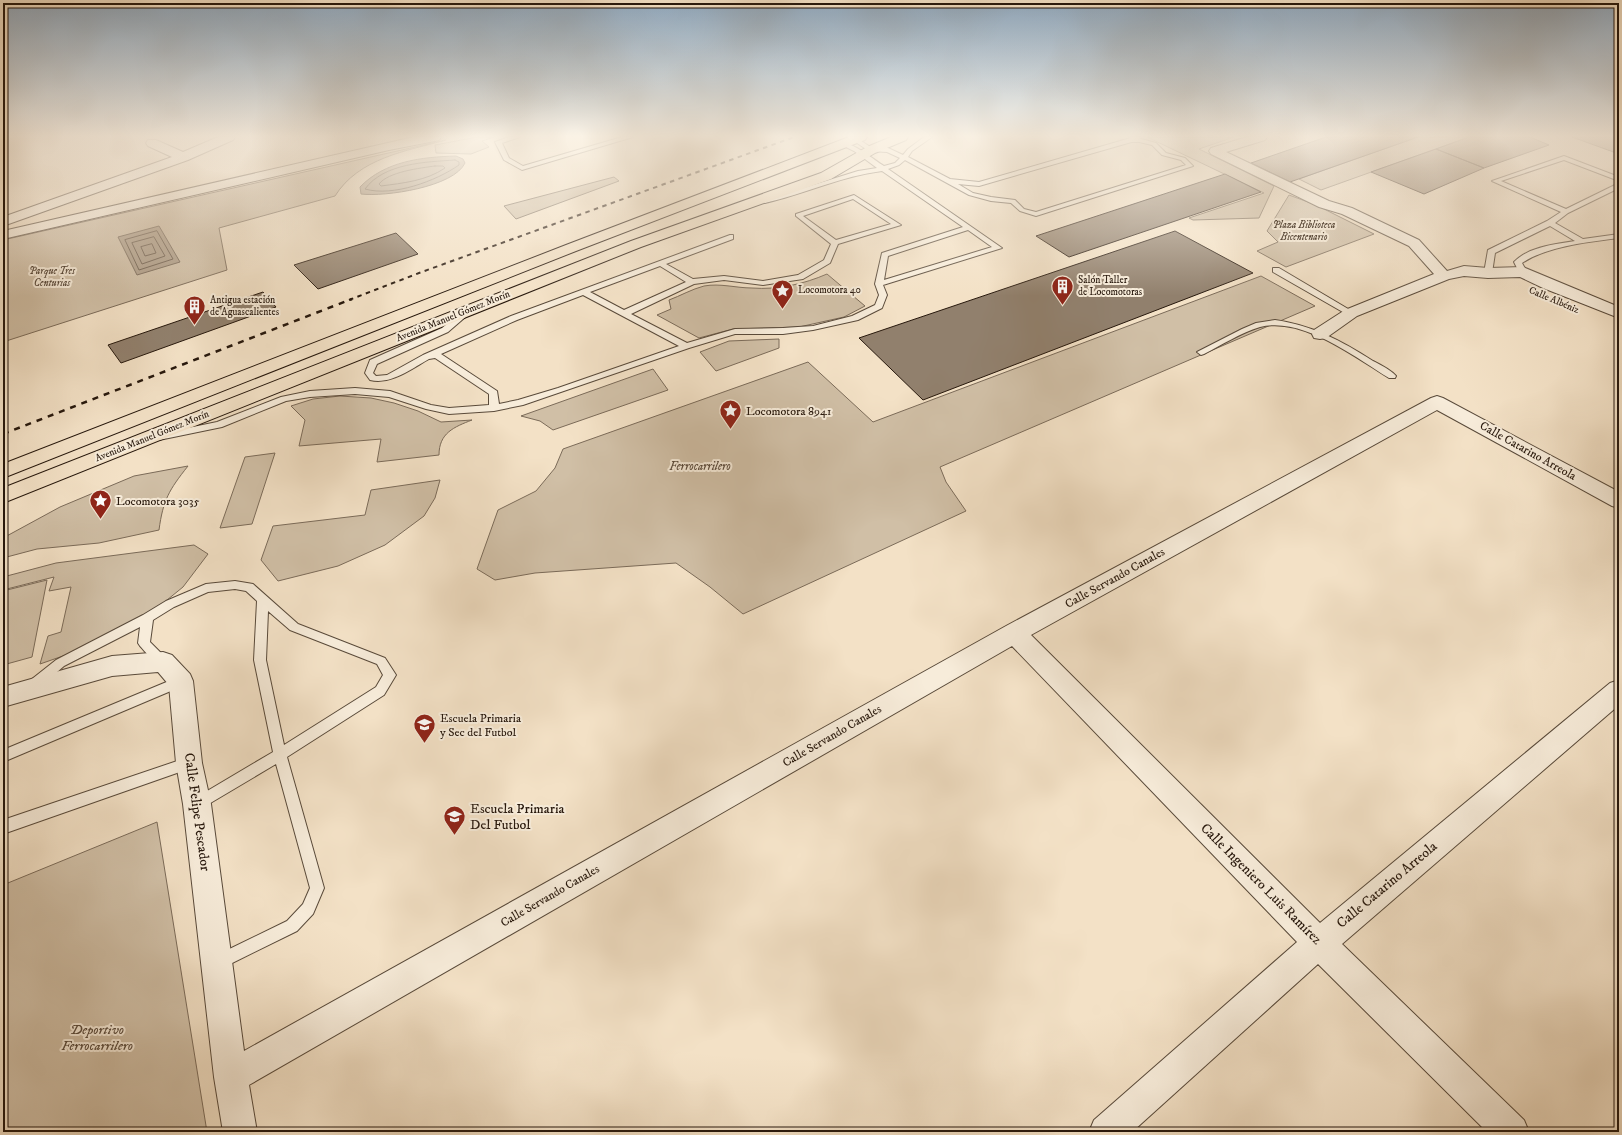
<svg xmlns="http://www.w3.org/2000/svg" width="1622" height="1135" viewBox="0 0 1622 1135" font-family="'IM FELL DW Pica',serif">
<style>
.green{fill:#d0bfa6;stroke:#7b6b59}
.water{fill:#ad9c87;stroke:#776756}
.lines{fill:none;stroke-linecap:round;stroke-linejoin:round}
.shore{stroke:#6a5a4a;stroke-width:1}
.building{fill:#91806d;stroke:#26170c}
.lane-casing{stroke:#594a3a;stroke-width:2}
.street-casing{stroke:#594a3a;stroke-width:2}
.primary-casing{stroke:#26170c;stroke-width:2}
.lane{fill:#f7ecda;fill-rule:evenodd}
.street{fill:#f7ecda;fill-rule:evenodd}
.primary{fill:#f3e1c6;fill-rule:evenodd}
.rail-far1{stroke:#26170c;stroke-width:2;stroke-dasharray:4.5 4.5;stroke-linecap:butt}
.rail{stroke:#26170c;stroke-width:2.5;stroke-dasharray:6 6;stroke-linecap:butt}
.labels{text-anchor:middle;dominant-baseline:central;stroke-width:4;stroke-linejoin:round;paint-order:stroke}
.far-park-label{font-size:10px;font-style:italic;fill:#59493a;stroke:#f7ecda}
.far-poi-label{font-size:10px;fill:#26170c;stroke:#f7ecda;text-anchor:start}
.far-street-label{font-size:10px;fill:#26170c;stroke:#f7ecda}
.poi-label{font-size:12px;fill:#26170c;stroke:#f7ecda;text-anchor:start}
.street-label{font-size:12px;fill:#26170c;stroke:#f7ecda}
.park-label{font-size:12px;font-style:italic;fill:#59493a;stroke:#f7ecda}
.near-poi-label{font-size:14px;fill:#26170c;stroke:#f7ecda;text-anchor:start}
.near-street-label{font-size:14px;fill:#26170c;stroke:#f7ecda}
.near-park-label{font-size:14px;font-style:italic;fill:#59493a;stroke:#f7ecda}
</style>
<rect width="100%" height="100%" fill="#f3e1c6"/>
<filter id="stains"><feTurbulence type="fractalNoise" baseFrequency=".005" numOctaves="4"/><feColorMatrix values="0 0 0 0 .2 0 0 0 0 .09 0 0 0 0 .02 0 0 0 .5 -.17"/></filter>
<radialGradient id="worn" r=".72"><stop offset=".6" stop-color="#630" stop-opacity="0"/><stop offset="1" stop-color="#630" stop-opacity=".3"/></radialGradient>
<path class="green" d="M477,137H494L482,141L489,147L471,154L436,153L435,145Z
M1147,137H1234L1199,149L1274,186L1259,218L1193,220L1189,218L1264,193Z
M1418,137H1469L1321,190L1299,179Z
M446,140C406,151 359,158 335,196L219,228L227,270L3,342V240Z
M614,177L619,181L516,219L504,206Z
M1289,195L1316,205L1374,234L1286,267L1257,251L1278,242L1267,231Z
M827,274L865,306L844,317L799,327L733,329L699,338L657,315L671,309L669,300C680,296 692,289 704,286C720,283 736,288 752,288C778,290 804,284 827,274Z
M1261,276L1315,306L940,467L946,482L966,511L743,614L710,587L676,563L535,573L495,580L477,569L498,510L536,491L555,468L563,449L808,362L873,422Z
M779,339V348L716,371L700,352L729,341Z
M653,369L668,390L553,430L540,421L521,416Z
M340,396L371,398L394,403L418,411L441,422L472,420C454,427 439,433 439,455L377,462L381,439L299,446L305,420L291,406L313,399Z
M275,453L252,524L220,528L245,457Z
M188,466C169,490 163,500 159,530L99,543L37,549L3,558V538L60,507L134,476Z
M440,480L435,498L424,516L385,545L338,566L278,581L261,560L273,526L365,515L371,490Z
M194,545L208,554L183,587L135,626L86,648L40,664L48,636L61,632L71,587L49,591L54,577L3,590V577L56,563Z
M47,580L32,657L3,665V591Z
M157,822L207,1132H3V885Z"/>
<path class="water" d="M456,156L463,159L465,163C454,187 385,197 361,194L360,187C385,161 422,157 456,156Z
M159,226L180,262L137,275L118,237Z"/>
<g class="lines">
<path class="shore" d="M455,160L459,162V165C436,181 393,197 365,189C384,163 426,162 455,160Z
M435,166H443L445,168C426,181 403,183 381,186L379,184C388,172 420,168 435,166Z
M157,231L173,259L139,270L125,240Z
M154,237L165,256L142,264L132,243Z
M152,244L156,253L145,256L141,247Z"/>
</g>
<path class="building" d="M1326,137H1418L1290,182L1251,163Z
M1469,137H1530L1549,145L1484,168L1436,149Z
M1572,137H1619V154Z
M1436,149L1484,168L1424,194L1371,172Z
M1225,174L1261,192L1069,257L1036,236Z
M1175,231L1253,273L923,400L859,338Z
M396,233L418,254L318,289L294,265Z
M263,292L276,307L121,363L108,345Z"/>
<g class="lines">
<defs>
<path id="lane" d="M509,137H520L502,143L509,158L523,166L622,137H633L522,170L504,160L495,142Z
M924,137H932L912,151L908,157L950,179L979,182L1134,137L1156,143L1166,153L1185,158L1193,166L1036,216L1020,211L1011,203L991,201L969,195L905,160L899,165L888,169L1002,248L883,285L887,295L882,308L858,320L813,330L783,334H735L689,348L523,405L494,411L449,414L426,409L389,397L355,394L310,397L286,401L222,427L159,440L154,437L159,434L217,422L281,397L310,391L355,388L390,391L431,405L449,408L489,405V394L435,358L429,359C411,369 391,385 370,380L365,373L370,360L442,328L463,311H466L470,313L448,332L377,364L373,373L376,376L387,375L423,355L511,316L730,235H733V239L666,264L693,279L724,276L763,281L798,275L824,260L831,244L796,216V214L854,195L901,225L838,244L830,263L803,279L763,285L724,280L694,284L631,314L687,343L735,329L783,328L813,326L852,316L875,305L879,295L875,284L882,253L963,227L882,171C842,176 804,194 765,203L762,201L858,171L877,168L854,151L842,145V143C853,142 874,160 884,166L895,163L900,158L887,152L869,151L854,141V139H858L872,148H888L903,155L908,149ZM1135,141L1152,145L1162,155L1181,160L1186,165L1036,212L1024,209L1015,200L991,197L973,193L958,184L979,186ZM853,199L891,224L836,240L803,216ZM968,230L992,247L884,280L888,256ZM660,266L686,282L624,310L590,292ZM583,295L679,346L558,388L518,400L499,404L497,391L441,354L517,320Z
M1564,156L1619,177V181L1564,160L1501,181L1566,209L1619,183V188L1568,213L1555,223L1583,239L1619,234V238C1589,242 1547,246 1522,263L1527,272L1526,274H1520L1514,262C1528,247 1556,244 1575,241L1550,226L1495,253L1492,273L1488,275H1485L1484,273L1488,250L1547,221L1561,212L1492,181Z
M1273,268H1279L1355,313L1351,315H1348L1273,272Z
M1275,320C1312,325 1342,341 1373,361C1381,365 1391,370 1396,376L1395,378H1389C1355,357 1302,316 1260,327C1240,333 1222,345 1204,354L1201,355L1197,352L1242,329L1256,323Z
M235,581L253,584L298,624L385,658L396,675L384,695L287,757L324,888L313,914L297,931L218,970L213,967L210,962L213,957L287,921L303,904L310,888L276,764L202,808L197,810L192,808L190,804L192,800L273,752L254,660L257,601L246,591L235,589L208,592L174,607L153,620L150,642L167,659L169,662L167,665C157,669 147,653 140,646L138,643L140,627L64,666L40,687L36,688L32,687L30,683L32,679L56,660L143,615L166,601L206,584ZM268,611L290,630L377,664L383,675L376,687L284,745L266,660Z
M181,676L185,677L187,681L185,685L3,762V750Z
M189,757L194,759L196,763L194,767L3,834V820Z"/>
<path id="street" d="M218,137H235L233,140L188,160L3,226V217L172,157L148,146L146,143L148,140H156L183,152Z
M414,137H441L439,140L435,141L389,150L3,239V231Z
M1129,137H1141L1139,142H1131Z
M1247,137H1267L1265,140L1226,152L1329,201L1352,208L1419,240L1447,271L1464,266L1488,268L1523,267L1619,307V318L1543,288L1520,277L1488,278L1464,276L1449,279L1357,316L1326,338L1320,339L1314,338L1312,334L1314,330L1345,310L1434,274L1409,246L1342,214L1319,207L1211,154L1209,151L1211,148Z
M1437,396L1443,398L1619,492V508L1612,506L1437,410L1031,635L1320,923L1610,683L1619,680V705L1342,944L1524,1120L1529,1132H1487L1318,964L1132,1132H1089L1094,1120L1297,942L1012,646L249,1085L257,1132H223L214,1077L183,804L176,763L169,685L158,672L112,676L3,707V687L112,656L163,652L172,655L190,674L193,681L202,763L211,804L244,1051L1006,626L1431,398Z"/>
<path id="primary" d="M849,137H867L865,140L576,251L3,478V464L566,245Z
M891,137H908L906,140L875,153L831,179L641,247L3,503V488L631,241L821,173L867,147Z"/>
</defs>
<use href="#lane" class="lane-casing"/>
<use href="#street" class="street-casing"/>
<use href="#primary" class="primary-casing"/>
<use href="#lane" class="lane"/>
<use href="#street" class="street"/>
<use href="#primary" class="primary"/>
<path class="rail-far1" d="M349,300L419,273L794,137"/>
<path class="rail" d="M3,434L352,299"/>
</g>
<linearGradient id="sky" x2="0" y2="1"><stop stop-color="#90aac1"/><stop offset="0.46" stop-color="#faf2e5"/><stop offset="1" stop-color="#faf2e5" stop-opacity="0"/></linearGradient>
<rect width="1622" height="296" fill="url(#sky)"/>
<defs>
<symbol id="building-pin" viewBox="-11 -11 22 30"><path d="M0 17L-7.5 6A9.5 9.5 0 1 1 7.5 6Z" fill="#8f2418" stroke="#f7ecda"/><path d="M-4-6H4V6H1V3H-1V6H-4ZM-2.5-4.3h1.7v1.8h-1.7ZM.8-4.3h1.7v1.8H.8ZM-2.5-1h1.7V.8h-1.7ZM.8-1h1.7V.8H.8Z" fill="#fff"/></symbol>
<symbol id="sight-pin" viewBox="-11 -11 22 30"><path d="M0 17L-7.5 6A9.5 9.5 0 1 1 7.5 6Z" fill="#8f2418" stroke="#f7ecda"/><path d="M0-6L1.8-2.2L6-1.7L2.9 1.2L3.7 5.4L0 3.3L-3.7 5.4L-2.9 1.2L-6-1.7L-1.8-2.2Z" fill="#fff"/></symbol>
<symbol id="school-pin" viewBox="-11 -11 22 30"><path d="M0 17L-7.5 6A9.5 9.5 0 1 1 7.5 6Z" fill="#8f2418" stroke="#f7ecda"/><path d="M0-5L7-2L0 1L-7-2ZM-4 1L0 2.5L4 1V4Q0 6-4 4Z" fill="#fff"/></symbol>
</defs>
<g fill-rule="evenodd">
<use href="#building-pin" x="1050" y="274" width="25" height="34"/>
<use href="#sight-pin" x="770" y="278" width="25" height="34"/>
<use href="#building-pin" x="182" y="294" width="25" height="34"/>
<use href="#sight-pin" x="718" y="398" width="25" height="34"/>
<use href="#sight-pin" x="88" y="488" width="25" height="34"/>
<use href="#school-pin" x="412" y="712" width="25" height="34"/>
<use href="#school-pin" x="442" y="804" width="25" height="34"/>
</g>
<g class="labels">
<g class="far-park-label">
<text x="1304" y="225">Plaza Biblioteca<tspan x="1304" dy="12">Bicentenario</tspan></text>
<text x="52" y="271">Parque Tres<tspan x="52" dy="12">Centurias</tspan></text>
</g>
<g class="far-poi-label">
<text x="1078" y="280">Salón Taller<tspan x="1078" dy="12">de Locomotoras</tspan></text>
<text x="798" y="290">Locomotora 40</text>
<text x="210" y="300">Antigua estación<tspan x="210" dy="12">de Aguascalientes</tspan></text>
</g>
<g class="far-street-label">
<text transform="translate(1554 300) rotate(23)">Calle Albéniz</text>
<text transform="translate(453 316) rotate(-22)">Avenida Manuel Gómez Morín</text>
<text transform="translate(152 436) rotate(-22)">Avenida Manuel Gómez Morín</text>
</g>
<g class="poi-label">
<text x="746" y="411">Locomotora 8941</text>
<text x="116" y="501">Locomotora 3035</text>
<text x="440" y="718">Escuela Primaria<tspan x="440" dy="14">y Sec del Futbol</tspan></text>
</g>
<g class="street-label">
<text transform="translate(1528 451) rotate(29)">Calle Catarino Arreola</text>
<text transform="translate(1115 578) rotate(-29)">Calle Servando Canales</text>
<text transform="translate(832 736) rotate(-30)">Calle Servando Canales</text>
<text transform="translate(550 896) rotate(-30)">Calle Servando Canales</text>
</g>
<g class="park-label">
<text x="700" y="466">Ferrocarrilero</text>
</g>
<g class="near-poi-label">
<text x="470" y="809">Escuela Primaria<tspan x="470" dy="16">Del Futbol</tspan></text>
</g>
<g class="near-street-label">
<text transform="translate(197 812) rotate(82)">Calle Felipe Pescador</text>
<text transform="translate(1261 884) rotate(45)">Calle Ingeniero Luis Ramírez</text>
<text transform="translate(1387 885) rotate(-40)">Calle Catarino Arreola</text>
</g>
<g class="near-park-label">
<text x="97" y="1030">Deportivo<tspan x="97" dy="16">Ferrocarrilero</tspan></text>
</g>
</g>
<rect width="1622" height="1135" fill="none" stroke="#f3e1c6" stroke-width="16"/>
<rect x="4" y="4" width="1614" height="1127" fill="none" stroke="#26170c" stroke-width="2"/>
<rect x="8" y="8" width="1606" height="1119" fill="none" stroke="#26170c"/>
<rect width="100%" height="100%" filter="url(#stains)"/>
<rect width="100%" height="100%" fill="url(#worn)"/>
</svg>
